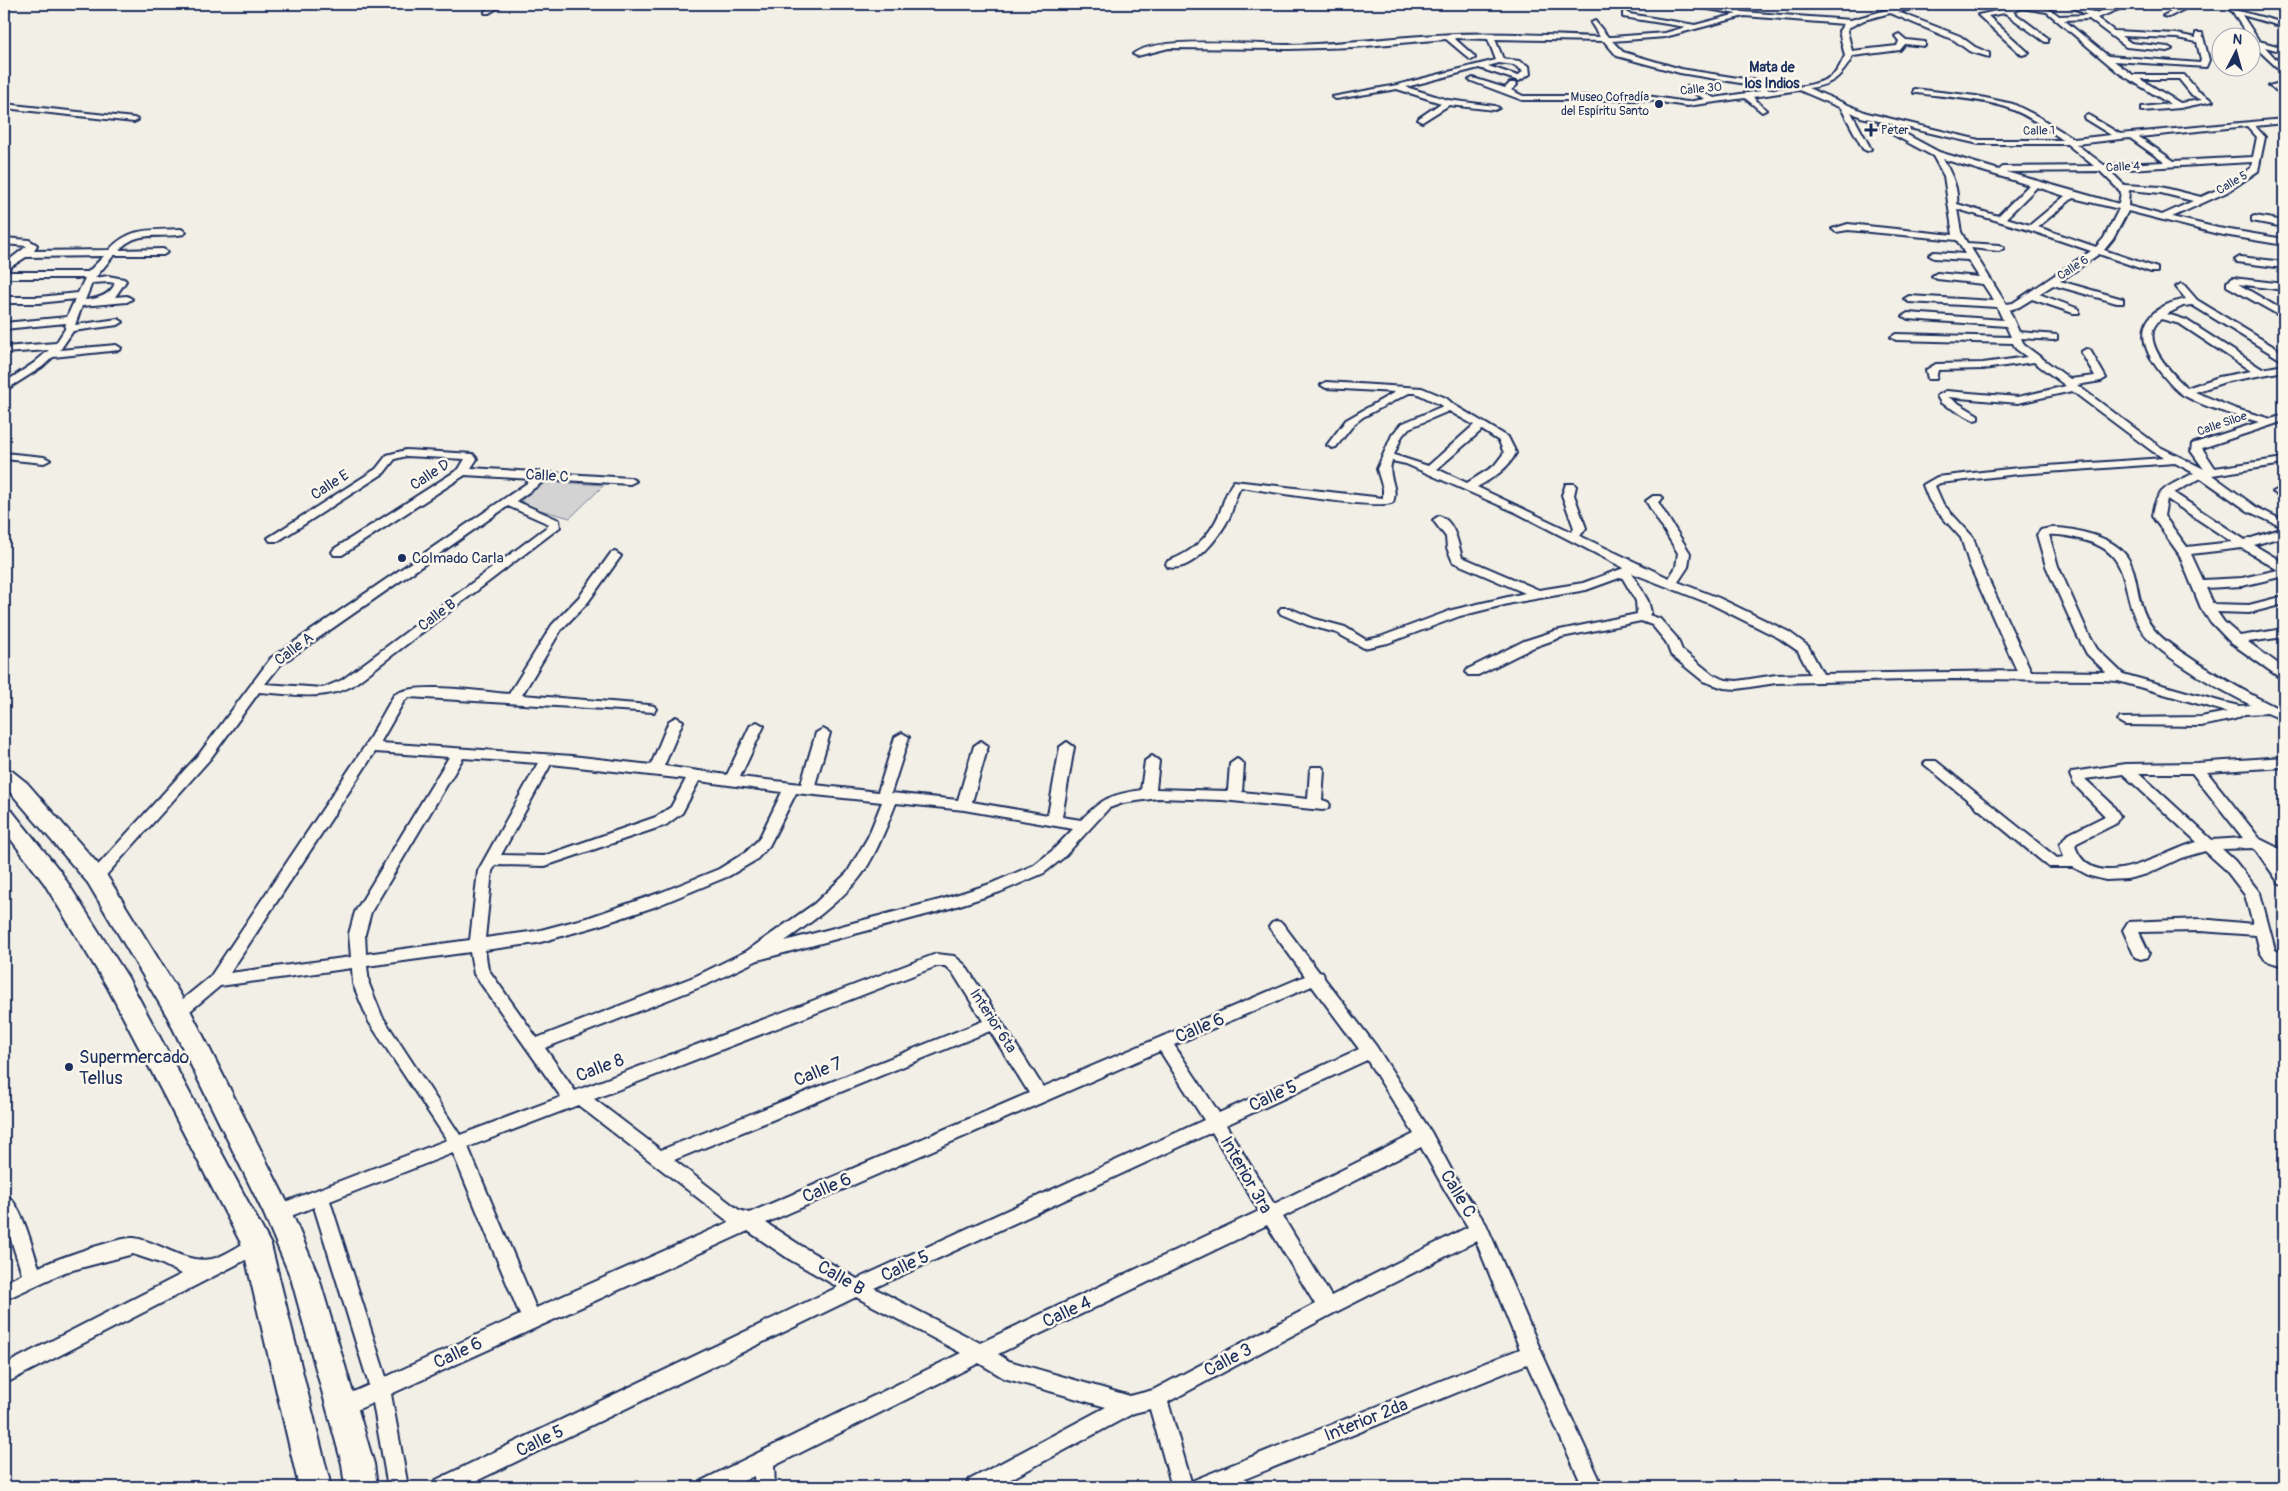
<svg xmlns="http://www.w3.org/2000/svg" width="2288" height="1491" viewBox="0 0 2288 1491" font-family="Pangolin,sans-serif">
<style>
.green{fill:#d2d3d2;stroke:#768198}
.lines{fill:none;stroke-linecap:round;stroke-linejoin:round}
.minor-casing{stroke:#1b2f5e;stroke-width:4}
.primary-casing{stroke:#1b2f5e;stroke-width:4}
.minor{fill:#fbf7ec;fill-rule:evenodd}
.primary{fill:#fbf7ec;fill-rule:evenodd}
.poi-dot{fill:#1b2f5e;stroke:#fbf7ec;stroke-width:2}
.labels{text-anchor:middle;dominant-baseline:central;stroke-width:5;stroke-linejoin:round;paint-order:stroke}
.far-street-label{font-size:12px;fill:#1b2f5e;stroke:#fbf7ec}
.far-poi-label{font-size:12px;fill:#1b2f5e;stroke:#fbf7ec;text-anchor:end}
.far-neighbourhood-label{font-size:14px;font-weight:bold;fill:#1b2f5e;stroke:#fbf7ec}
.street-label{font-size:15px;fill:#1b2f5e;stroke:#fbf7ec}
.poi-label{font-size:15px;fill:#1b2f5e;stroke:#fbf7ec;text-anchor:start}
.near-street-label{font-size:18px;fill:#1b2f5e;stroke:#fbf7ec}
.near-poi-label{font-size:18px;fill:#1b2f5e;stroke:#fbf7ec;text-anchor:start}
</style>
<rect width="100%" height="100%" fill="#f2efe6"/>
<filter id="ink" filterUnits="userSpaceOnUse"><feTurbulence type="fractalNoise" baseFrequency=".02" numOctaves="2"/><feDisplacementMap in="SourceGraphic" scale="10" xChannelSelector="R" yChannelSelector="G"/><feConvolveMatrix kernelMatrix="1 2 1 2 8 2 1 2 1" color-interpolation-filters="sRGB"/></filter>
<g filter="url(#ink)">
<path class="green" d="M542,481L604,485L570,518L518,504Z"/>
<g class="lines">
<defs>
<path id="minor" d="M496,4H504L489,13H485V11Z
M1688,4H1702L1739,10L1742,12L1851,20L1890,9L1919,4H1934L1898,12L1960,36L1975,47L1989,53V57L1969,51L1954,40L1890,13L1864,20L1848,28L1847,31L1852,51L1897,46L1899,41L1895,36L1899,34L1906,40L1925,42V46L1905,44L1900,50L1853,56C1841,77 1833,85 1808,88L1867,113L1979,140H2063C2045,127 2026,114 2006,107C1977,98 1946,97 1917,93H1914V89L1976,96L2013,104L2037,116L2074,139L2111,135L2085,119L2084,117L2088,115L2120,134L2284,119V123L2255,126L2265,137L2258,171L2227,192L2172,217L2218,228L2284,239V245L2218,234L2128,211L2113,239L2104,250L2157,268V272H2151L2099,254L2060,281L2123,299V303H2117L2053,285L2039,294L2079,309V313H2073L2032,299L2019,307L2009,310L2019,332L2057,335V339L2053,340L2021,338L2024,345L2070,379L2095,376L2081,352L2086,349L2090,350L2106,378L2101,381L2077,385L2160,447L2204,469L2191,451L2192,444L2259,422C2234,415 2206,408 2183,395C2175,390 2167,380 2161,373C2133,338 2139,308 2186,299L2176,287L2181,284L2184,285L2197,300L2284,353V360L2280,359L2192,305L2183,306L2167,314L2186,320L2262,369L2284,365V371L2225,382L2195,392L2236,409L2271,419L2284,415V421L2202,448L2215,468L2284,458V464L2212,475L2256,507L2284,521V536L2254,545L2284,563V576L2242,586L2206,588L2213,604L2249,605L2284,596V604L2249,613L2217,612L2224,622L2240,636L2284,629V637L2248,642L2284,668V678L2279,677L2231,643L2209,620L2201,608L2179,554L2152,516C2156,487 2170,486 2194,473L2175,463L2018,474L1940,483L1935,486L1943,504L1973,537L1982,566L2031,671L2106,672L2087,654L2077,635L2046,566L2037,535L2041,530C2056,526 2071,529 2086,533C2157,551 2121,595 2158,634C2169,645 2182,652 2195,661C2224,679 2253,697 2284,711V720L2267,713L2245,714L2235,719L2201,726L2125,725L2118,721L2120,718L2201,717L2227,712L2118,681L2101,680L1952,679L1776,683L1737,689L1724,688L1703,681L1671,655L1666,642L1652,625L1641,621L1562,637L1534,647L1478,675H1468L1466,672L1468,669L1524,641L1555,631L1637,614L1636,601L1622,577L1586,590L1512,603L1460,616L1388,643L1364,648L1337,633L1307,625L1281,614L1279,611L1281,608H1289L1315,619L1345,627L1366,640L1380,637L1452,610L1525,593L1453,562L1447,548L1446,537L1433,520L1439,516C1455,521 1458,544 1462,557L1539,590L1583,583L1624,568L1517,513L1406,464L1392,461C1386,477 1399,486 1393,502C1384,511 1261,490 1241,487C1235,495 1234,506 1230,516C1221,535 1193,573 1168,567L1166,564L1168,561C1192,553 1210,536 1220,512C1224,501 1226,491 1234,481L1383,498V489L1377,469L1392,435L1401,424L1443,406L1416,393H1409L1363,417L1354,424L1336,447L1332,448L1327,445L1346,420L1395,392L1326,388L1321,385L1326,382L1422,388L1446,398L1454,405L1508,437L1516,453C1507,470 1493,478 1477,487L1572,532L1574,528L1562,495L1566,484H1574L1576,486L1574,495L1586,528L1580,536L1669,578L1676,567L1678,553L1646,501L1653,496H1661L1663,498L1658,502L1690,553L1688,567L1678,582L1719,598L1789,632L1808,646L1823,674L2017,671L1970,566L1961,538L1935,509L1929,500L1923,485L1937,477L2018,468L2164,458L2152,451L2072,391L2018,403L1948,397L1978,415V419L1974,420L1941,403L1937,396L1946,391L2018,397L2066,386L2034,362L1983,369L1938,370L1936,379H1928L1926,370L1936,364L1983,363L2027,357L2016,349L2013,343L1896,340L1891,337L1896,334L2011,337L2006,326L1908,319L1903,316L1908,313L2003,320L1997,307L1909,302L1904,299L1909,296L1994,301L1983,284L1937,279L1932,276L1937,273L1979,277L1968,260L1934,258L1929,255L1934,252L1965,254L1957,240L1848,230L1836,232L1832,229L1848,224L1953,235L1944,176L1933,156L1879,127V123H1885L1939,152L1999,170L2003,167L2094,166L2067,144H1979L1861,117L1851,112L1871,149L1867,151L1863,149L1841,108L1799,90L1753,97L1766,110L1762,112L1745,98L1687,106L1647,100H1522L1469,80L1473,78L1505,88L1510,83H1516L1517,85L1511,90L1523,96H1647L1687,102L1705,99L1688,90V86H1691L1714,98L1760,91L1752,85L1680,73L1617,56L1604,41L1495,39L1503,59L1519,61L1529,66L1530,74L1519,81L1479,68L1406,87L1448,100L1495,106L1499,108L1495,110L1449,105L1422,122L1418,120L1419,118L1441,103L1397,89L1336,99L1332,97L1397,85L1496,60L1488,39L1454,38L1474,56L1475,58L1471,60L1446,39L1354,47L1289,49L1169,48L1137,56L1133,54C1157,35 1257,45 1290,45C1346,44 1401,36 1456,34C1504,32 1552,36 1600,37L1591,23L1595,21L1608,37H1612L1665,33L1686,27L1623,17V13L1626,11L1629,14L1695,25L1737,14L1691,6ZM1744,16L1844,24L1839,31L1845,56C1842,61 1839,69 1835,73C1820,88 1788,87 1769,90L1757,81L1681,69L1623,52L1612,41L1665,37ZM1499,63L1514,65L1523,71L1518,76L1488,66ZM2247,126L2257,137L2253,157L2174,161L2139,137ZM2130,138L2164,162L2104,165L2076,144ZM1943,159L2029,185L1998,216L1957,204C1959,187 1950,172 1943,159ZM2252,162L2251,168L2221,188L2201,197L2161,187L2124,185L2109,170ZM2100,171L2121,192L2119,204L2006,172ZM2037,187L2065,196L2030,225L2006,218ZM2129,190L2161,193L2193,201L2162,215L2128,206ZM2073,198L2119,209L2104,238L2096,247L2038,227ZM1957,209L2029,230L2091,251L2013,303L2006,304L1971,248L1999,251L2004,248L1999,245L1967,243L1961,232ZM2161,319L2180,324L2251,371L2219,377L2187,388C2172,374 2136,338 2161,319ZM1449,411L1474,425L1428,466L1394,455L1402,436L1409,428ZM1482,430L1499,441L1504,453L1494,466L1467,483L1437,469ZM2201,478L2248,511L2284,528L2245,540L2174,493ZM2167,499L2232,542L2187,547L2164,516ZM2049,535C2060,534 2072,537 2083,540C2140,554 2115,601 2148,638C2170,662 2221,690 2251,705L2239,706L2222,702L2123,674L2097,649L2089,635L2058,566ZM2242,548L2278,570L2242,578L2203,580L2191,554ZM1632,573L1711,604L1779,638L1798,651L1810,674L1776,675L1737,681L1726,680L1713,675L1682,650L1677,638L1660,619L1649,615L1651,612L1648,601Z
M2013,4C2030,4 2046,5 2059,16L2087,15L2067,4H2075L2095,13L2124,4H2132L2097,18L2114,31L2177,34L2196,38V33H2202L2209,60L2206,67L2114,61L2133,75H2184L2198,91L2213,101L2180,108L2142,111V107L2170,104L2119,73L2047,12L2022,8L2013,12L2048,38V42H2045L2005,13L1988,16L2029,53L2022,55L1978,15L2010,8L2015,6ZM2089,19L2126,47L2168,51L2172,49L2168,47L2131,43L2121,36L2177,38L2197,42L2201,60L2200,63L2108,56L2064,20ZM2140,79H2179L2192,95L2202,100L2180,103Z
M2186,4H2194L2169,17L2163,16Z
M2231,9L2284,23V27L2242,15L2259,41L2284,48V52L2265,47L2284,68V74L2252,44L2233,12L2230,10Z
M2284,82V86L2280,87L2284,90V95L2269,86Z
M4,104L134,118L138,120L134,122L4,108Z
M2255,216L2284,221V227L2252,221V217Z
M181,229L186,232L184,234C159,239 138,229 119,250L163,249L168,252L163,255H114L95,278L108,276L124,279L126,281L115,297L127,296L132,299L127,302L82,306L75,325L118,319L123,322L118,325L73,331L60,350L116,345L121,348L120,350L53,357L42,367L4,391V383L34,363L49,350L4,353V347L56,343L65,329L66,323L4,329V323L67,317L75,299L39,303H4V297H39L78,293L85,278H4V272H88L104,256L26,257L4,271V264L27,246L4,244V238L29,240L37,245L34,251L109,250C131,226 150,231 181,229ZM108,282L115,283C110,296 97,299 85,300L92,283Z
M2240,257L2284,262V268L2237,262L2235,260Z
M2233,278L2284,284V290L2238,284L2284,311V318L2227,286V282Z
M406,450L473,454L477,459L471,468L630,478L636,481L630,484L547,479L516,501L559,520L560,527L352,686C322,701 292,694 259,692L210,759L101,881H91L89,877L91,873L200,753L271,658L533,479L465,475L342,555H334L332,552L334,549L459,469L465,459L406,456L395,459L384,473L278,541H270L268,538L376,469L387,455ZM508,506L549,524L548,526L342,680L323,688L265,684L281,664Z
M4,453L44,457L50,460L44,463L4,459Z
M2279,489L2284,490V498L2273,492Z
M615,552L621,556L588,602L561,630L522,695L649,705L654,706L656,709L654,712L409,697L404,701L380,743L572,756L651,765L669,721L676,717L683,721L664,766L727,775L750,726L757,722L764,726L740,777L801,784L816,733L823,729L830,733L815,785L878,792L895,737L902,733L909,737L891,793L958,800L974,746L981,741L988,746L972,802L1048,815L1060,747L1067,742L1074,747L1062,817L1081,820C1103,798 1110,795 1141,790L1145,761L1152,756L1159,761L1156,789L1228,791L1230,764L1237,759L1244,764L1242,792L1308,799L1310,770L1312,767H1322L1324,770L1322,800L1328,802L1330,805L1328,808L1323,810L1222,800L1158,798L1123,803L1109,808L1063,858L1044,873L1000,892L944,910L758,960L708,984L545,1048L575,1091L936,954L954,956L965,965L1043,1087L1305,976L1269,927L1272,923L1277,921L1282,923L1319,972L1323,973L1324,978L1376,1046L1431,1132L1458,1182L1486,1224L1541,1351L1603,1487H1583L1527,1364L1225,1487H1172L1150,1409L1134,1413L996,1487H966L969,1480L1106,1407L1004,1378L979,1363L774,1466L775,1487H755L754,1476L731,1487H700L703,1480L961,1353L856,1297L464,1487H433L436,1480L838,1287L789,1259L748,1231L391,1394L408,1487H388L373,1403L342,1416L335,1414L332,1407L335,1400L369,1385L314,1207L278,1221L272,1219L269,1213L272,1207L447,1140L369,1022L353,984L352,968L220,986L184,1016L178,1018L172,1016L170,1012L172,1008L210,977L365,746L394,695C414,681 483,692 509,694L552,625L580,596L611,553ZM375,752L449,757L355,912L349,934L351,957L230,973ZM463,758L538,763L478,871L470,940L366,954L365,934L371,912ZM551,764L686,779L671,807L656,817L544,856L501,855ZM699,781L782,792L759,839L746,852L719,869L662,892L590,917L537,931L485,938L492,871L496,865L545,866L666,825L682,813ZM796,793L882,802L868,837L847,873L814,904L747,951L696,976L537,1038L488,969L485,950L537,943L594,927L654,907L729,876L756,860L769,846ZM896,803L964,810L1073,829L1053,850L1034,865L990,884L943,899L785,941C810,923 835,905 856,882C873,863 887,826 896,803ZM470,952L474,974L561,1097L460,1135L382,1016L369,984L367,966ZM937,966H945L953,973L983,1021L661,1150L594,1099ZM1312,986L1359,1049L1219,1113L1174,1045ZM990,1031L1029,1093L749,1213L739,1210L674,1160ZM1160,1051L1204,1120L857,1279L803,1247L766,1223ZM1367,1060L1414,1134L1274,1204L1226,1125ZM578,1105L729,1222L536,1308L468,1147ZM1212,1132L1259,1211L980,1343L874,1288ZM1421,1147L1446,1192L1468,1227L1331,1296L1283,1217ZM453,1153L520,1315L386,1377L330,1201ZM1267,1225L1315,1304L1153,1390L1130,1396L1009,1361L998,1354ZM1476,1241L1520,1349L1194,1480L1192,1485L1168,1402L1334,1313Z
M2284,757V767L2207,772L2260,839L2284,851V861L2278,860L2284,868V884L2279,883L2256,850L2253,848L2222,849L2235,861L2260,893L2275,950L2284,954V966L2266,961L2260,952L2256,935L2200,931L2139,932L2149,953L2147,957L2141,959L2135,957L2123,930L2128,922L2200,919L2253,924L2245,895L2225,869L2205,851L2181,858L2147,874L2127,879L2106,880L2090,876L2073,867H2049L1924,764L1926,761H1936L2057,858L2064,857L2060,845L2067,835L2105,816L2074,784L2070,775L2072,772L2126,764L2196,763ZM2139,773H2192L2243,838L2212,840ZM2123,774L2197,842C2164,851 2093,898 2075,846L2077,843L2115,824L2120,816L2111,803L2085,779Z
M4,1194C22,1201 32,1249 39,1267C53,1260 121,1236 134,1238C161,1242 183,1264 212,1259C226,1256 243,1242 257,1237L263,1239L266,1245L263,1251L4,1384V1365L182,1274L160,1263L133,1254L65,1272L4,1300V1283L22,1274L4,1218Z"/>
<path id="primary" d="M4,769L12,771L27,783L104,871L191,1012L288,1204L319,1278L374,1464L377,1487H345L342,1464L291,1278L264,1214L167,1016L88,883L11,793L4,787Z
M4,808L12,811L60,871L127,976L271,1245L331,1487H299L243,1247L108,988L44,883L4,830Z"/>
</defs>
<use href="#minor" class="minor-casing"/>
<use href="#primary" class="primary-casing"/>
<use href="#minor" class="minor"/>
<use href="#primary" class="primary"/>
</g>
</g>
<g class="poi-dot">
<circle cx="1659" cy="104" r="5"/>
<path d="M1868.5 122.5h5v5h5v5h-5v5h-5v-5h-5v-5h5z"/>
<circle cx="402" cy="558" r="5"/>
<circle cx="69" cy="1067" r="5"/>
</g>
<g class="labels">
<g class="far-street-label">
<text transform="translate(1701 89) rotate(-6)">Calle 30</text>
<text transform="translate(2039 131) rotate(-1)">Calle 1</text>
<text transform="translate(2123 167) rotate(-3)">Calle 4</text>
<text transform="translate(2232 183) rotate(-31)">Calle 5</text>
<text transform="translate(2073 268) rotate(-33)">Calle 6</text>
<text transform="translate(2222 424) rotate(-19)">Calle Siloe</text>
</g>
<g class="far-poi-label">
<text x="1649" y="97">Museo Cofradía<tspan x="1649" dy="14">del Espíritu Santo</tspan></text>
<text x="1881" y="130" text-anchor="start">Peter</text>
</g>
<g class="far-neighbourhood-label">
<text x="1772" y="67">Mata de<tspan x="1772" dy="16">los Indios</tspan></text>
</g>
<g class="street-label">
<text transform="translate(430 475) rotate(-33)">Calle D</text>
<text transform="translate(547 476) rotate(3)">Calle C</text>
<text transform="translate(330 485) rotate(-33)">Calle E</text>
<text transform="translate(437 615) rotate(-37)">Calle B</text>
<text transform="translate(294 649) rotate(-37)">Calle A</text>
<text transform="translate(993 1021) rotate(57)">Interior 6ta</text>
</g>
<g class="poi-label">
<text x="412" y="558">Colmado Carla</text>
</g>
<g class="near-street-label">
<text transform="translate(1200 1028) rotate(-23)">Calle 6</text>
<text transform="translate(600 1068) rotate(-21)">Calle 8</text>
<text transform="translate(818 1072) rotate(-22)">Calle 7</text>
<text transform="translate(1273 1096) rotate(-25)">Calle 5</text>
<text transform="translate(1246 1175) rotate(60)">Interior 3ra</text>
<text transform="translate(827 1188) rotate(-23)">Calle 6</text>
<text transform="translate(1458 1194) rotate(59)">Calle C</text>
<text transform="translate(905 1266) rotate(-25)">Calle 5</text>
<text transform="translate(841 1278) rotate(30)">Calle B</text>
<text transform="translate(1067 1312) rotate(-25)">Calle 4</text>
<text transform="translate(458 1353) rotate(-25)">Calle 6</text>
<text transform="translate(1228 1360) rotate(-28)">Calle 3</text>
<text transform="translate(1366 1420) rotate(-22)">Interior 2da</text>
<text transform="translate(540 1441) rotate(-26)">Calle 5</text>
</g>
<g class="near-poi-label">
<text x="79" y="1057">Supermercado<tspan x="79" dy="21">Tellus</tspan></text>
</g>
</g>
<rect width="2288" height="1491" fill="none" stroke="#fbf7ec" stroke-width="20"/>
<rect x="10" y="10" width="2268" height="1471" fill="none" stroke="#1b2f5e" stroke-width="2" filter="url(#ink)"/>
<g transform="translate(2236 52) rotate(6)"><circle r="24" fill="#fbf7ec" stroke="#a1a7b3"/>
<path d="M0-4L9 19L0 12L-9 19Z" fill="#1b2f5e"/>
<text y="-8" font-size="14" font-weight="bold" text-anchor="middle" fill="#1b2f5e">N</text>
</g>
</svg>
